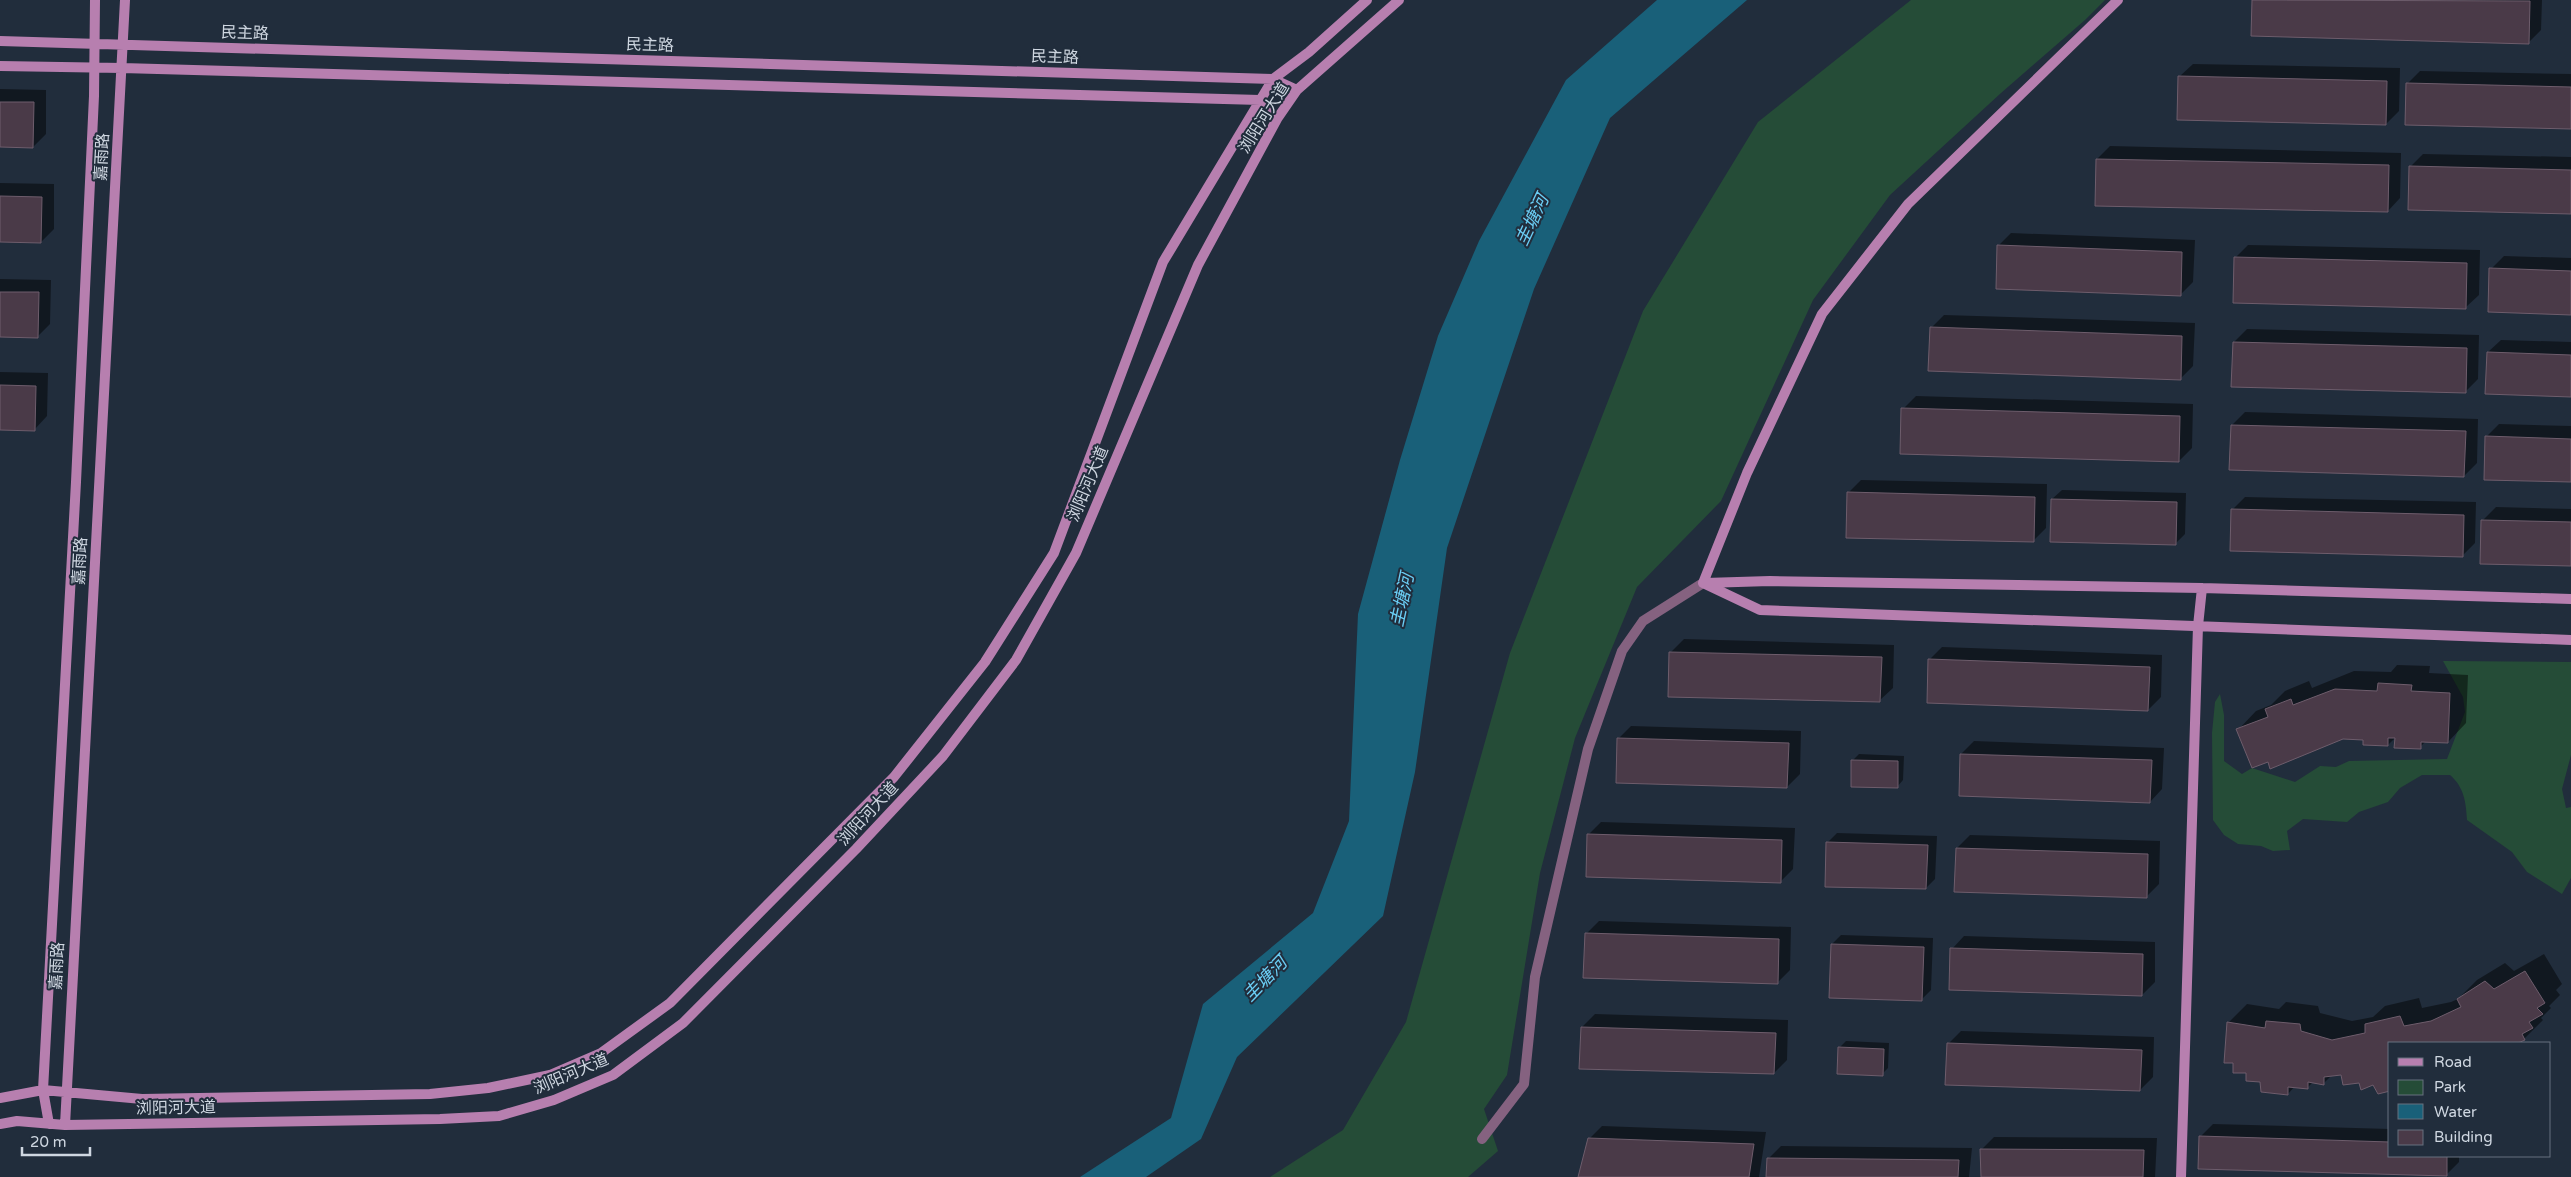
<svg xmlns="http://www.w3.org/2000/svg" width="2571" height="1177" viewBox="0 0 2571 1177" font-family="'Varela Round','Noto Sans SC',sans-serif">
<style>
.green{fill:#254c37}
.water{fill:#196079}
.shadow{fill:#0007}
.building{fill:#4a3a48;stroke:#6e5d6c}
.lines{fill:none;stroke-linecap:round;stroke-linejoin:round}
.street{stroke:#856280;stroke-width:10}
.secondary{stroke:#b77faf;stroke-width:10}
.labels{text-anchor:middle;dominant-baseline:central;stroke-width:4;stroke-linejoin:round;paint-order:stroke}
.street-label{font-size:16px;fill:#cfd7e1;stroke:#212d3c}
.water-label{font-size:18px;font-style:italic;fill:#6bcff6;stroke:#212d3c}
</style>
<rect width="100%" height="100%" fill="#212d3c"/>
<path class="green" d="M1911,0H2105L2085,20L2001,93L1890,195L1813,300L1721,501L1637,587L1575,738L1540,873L1507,1075L1484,1109L1498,1151L1468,1177H1270L1343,1130L1406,1022L1510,653L1643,311L1758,122Z
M2443,661L2571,662V755L2562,789L2566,808L2571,807V878L2562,894L2527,872L2512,852L2467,820C2466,802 2464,787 2450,775H2422L2400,788L2388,802L2359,812L2347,822L2303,819L2287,831L2290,850L2273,851L2261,846L2238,844L2224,835L2213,820L2212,733L2215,702L2220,694L2224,715V761L2242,774L2252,768L2295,782L2320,766L2336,767L2349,761L2447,759L2465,712L2463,697Z"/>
<path class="water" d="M1657,0H1747L1610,118L1534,289L1447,548L1415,772L1383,916L1237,1057L1201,1139L1146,1177H1080L1171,1118L1203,1004L1313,913L1349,821L1358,614L1400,460L1438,336L1479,241L1566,80Z"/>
<path class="shadow" d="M2253,0H2542L2541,30L2528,43L2252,35Z
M2193,64L2400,68L2399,111L2386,124L2180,76Z
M2420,71L2571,74V127L2407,84Z
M0,89L46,90V134L33,147L0,146Z
M2110,146L2401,153L2400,198L2388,211L2097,159Z
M2423,154L2571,157V213L2410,167Z
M0,183L54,184V229L41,242L0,241Z
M2011,233L2195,240L2193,282L2180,295L1998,246Z
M2248,245L2480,250L2479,295L2466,307L2235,258Z
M2504,256L2571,258V314L2491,269Z
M0,279L51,280L50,324L37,337L0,336Z
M1944,315L2195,323L2193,366L2180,379L1931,328Z
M2247,329L2479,335L2478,379L2465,392L2234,342Z
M2501,340L2571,342V396L2488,352Z
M0,372L48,373L47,416L35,429H0Z
M1916,396L2193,404L2192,448L2179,461L1903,409Z
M2245,412L2478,419L2477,463L2464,476L2232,425Z
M2499,424L2571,426V481L2486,437Z
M1861,480L2047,484L2046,528L2033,541L1848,493Z
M2062,490L2186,493L2185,534L2175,544L2052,499Z
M2245,497L2476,502L2475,543L2462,556L2232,510Z
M2496,507L2571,509V565L2483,520Z
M1684,639L1894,645L1893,688L1880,700L1671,652Z
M1942,647L2162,655L2161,697L2148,710L1929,660Z
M2397,665L2430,666L2429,673L2468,675L2466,723L2448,742L2426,741L2420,747L2396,737L2388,745L2364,739L2343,738L2268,760L2238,730L2256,711L2271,705L2285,691L2309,681L2312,688L2354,671L2391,672Z
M1631,726L1801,731L1800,774L1787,787L1618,739Z
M1974,741L2164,748L2162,789L2150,802L1961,754Z
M1859,754L1904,756L1903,780L1897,787L1853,760Z
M1601,822L1795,828L1793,869L1780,882L1588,835Z
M1837,833L1937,836L1935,879L1926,888L1827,843Z
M1970,835L2160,841L2159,884L2146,897L1957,848Z
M1599,921L1791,927L1790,970L1777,983L1586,934Z
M1841,935L1933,938L1931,990L1921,1000L1832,944Z
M1964,936L2155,942V982L2142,995L1952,949Z
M2544,954L2562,984L2556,990L2560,995L2549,1006L2551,1008L2541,1018L2543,1020L2524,1039L2515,1043H2390L2373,1083L2360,1081L2342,1074L2332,1075L2324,1083L2313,1082L2307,1088L2295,1086L2288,1094L2261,1081L2234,1062L2228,1023L2247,1004L2279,1009L2286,1002L2318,1006L2320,1013L2352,1021L2373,1017L2385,1006L2419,998L2422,1008L2451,1002L2458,999L2477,980L2505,963L2514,971Z
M1595,1014L1788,1020L1787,1060L1774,1073L1582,1027Z
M1961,1031L2154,1037L2153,1077L2140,1090L1948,1044Z
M1846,1041L1889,1043L1888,1068L1882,1074L1839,1048Z
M2213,1124L2390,1129V1156H2459V1162L2446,1175L2200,1137Z
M1602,1126L1766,1132L1759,1177H1579L1589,1139Z
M1994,1137L2157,1138L2155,1177H1983L1981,1150Z
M1781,1146L1972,1148L1969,1177H1768V1159Z"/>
<path class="building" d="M2252,0L2530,1L2529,44L2251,36Z
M2178,76L2387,81L2386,125L2177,120Z
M2406,83L2571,87V129L2405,125Z
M0,102H34L33,148L0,147Z
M2096,159L2389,165L2388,212L2095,206Z
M2409,166L2571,170V214L2408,210Z
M0,196L42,197L41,243L0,242Z
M1997,245L2182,252L2181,296L1996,289Z
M2234,257L2467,263L2466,309L2233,303Z
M2489,268L2571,271V315L2488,312Z
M0,292H39L38,338L0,337Z
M1930,327L2182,336L2181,380L1928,371Z
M2233,342L2467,348L2466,393L2231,387Z
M2487,352L2571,355V397L2485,394Z
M0,385L36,386L35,431L0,430Z
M1901,408L2180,416L2179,462L1900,454Z
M2231,425L2466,431L2464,477L2229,470Z
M2485,436L2571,439V482L2484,480Z
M1847,492L2035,497L2034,542L1846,538Z
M2051,499L2177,502L2176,545L2050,542Z
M2231,509L2464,515L2463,557L2230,551Z
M2481,520L2571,522V566L2480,564Z
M1669,652L1882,657L1880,702L1668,697Z
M1928,659L2150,667L2148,711L1927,703Z
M2378,683L2412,685L2411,691L2450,693L2448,743L2421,742V749L2394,748L2395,738H2388V746L2363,745V740L2343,739L2270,769L2268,762L2252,768L2236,729L2268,717L2265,709L2291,699L2293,705L2335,689L2377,691Z
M1617,738L1789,743L1787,788L1616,783Z
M1960,754L2152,760L2150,803L1959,796Z
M1851,760L1898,761V788L1851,787Z
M1587,834L1782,840L1781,883L1586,877Z
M1826,842L1928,845L1926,889L1825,887Z
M1956,848L2148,854L2147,898L1954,892Z
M1585,933L1779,939L1778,984L1583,978Z
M1831,944L1924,947L1922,1001L1829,998Z
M1950,948L2143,954L2142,996L1949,990Z
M2525,971L2545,1003L2537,1008L2543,1014L2529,1022L2533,1028L2522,1034L2525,1040L2518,1043H2390V1091L2378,1094L2373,1085L2361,1090L2359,1083L2343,1085L2341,1075L2324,1077V1085L2308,1082V1089L2288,1087V1095L2261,1092L2260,1082L2246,1081V1073H2233V1063H2224L2227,1022L2265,1028L2266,1021L2300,1024L2301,1031L2332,1040L2365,1033V1024L2400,1016L2404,1026L2431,1021L2461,1007L2457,999L2485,981L2494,989Z
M1581,1027L1776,1033L1774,1074L1579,1069Z
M1947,1043L2142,1050L2140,1091L1945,1085Z
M1838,1047L1884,1049L1883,1076L1837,1074Z
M2199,1136L2390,1142V1156H2447V1176L2198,1169Z
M1588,1138L1754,1144L1749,1177H1578Z
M1980,1149L2144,1150L2143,1177H1981Z
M1767,1158L1959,1160L1958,1177H1766Z"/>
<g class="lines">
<path class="street" d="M1482,1139L1524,1084L1535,977L1588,749L1622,651L1643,621L1703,583"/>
<path class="secondary" d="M0,41L1273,79L1297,90
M0,66L122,68L1260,100L1277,119
M1703,583L1760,610L2571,640
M1703,583L1747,473L1822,314L1908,204L2118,0
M1705,583L1770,581L2202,588L2571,599
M0,1098L43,1090L142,1099L430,1094L488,1088L550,1075L601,1053L670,1003L894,777L985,662L1054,553L1163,262L1273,79L1309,52L1367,0
M0,1124L17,1121L65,1125L440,1119L499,1116L554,1100L613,1075L683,1023L856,849L943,756L1016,660L1076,553L1198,265L1277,119L1297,90L1399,0
M49,1124L43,1090L76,482L94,96L95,0
M65,1125L125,0
M2181,1177L2198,626L2202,588"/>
</g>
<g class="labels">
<g class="street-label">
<text transform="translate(245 33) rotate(2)">民主路</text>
<text transform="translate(650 45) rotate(2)">民主路</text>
<text transform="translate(1055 57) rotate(2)">民主路</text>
<text transform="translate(1264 118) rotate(-58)">浏阳河大道</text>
<text transform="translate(102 157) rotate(-87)">嘉雨路</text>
<text transform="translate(1088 484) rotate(-67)">浏阳河大道</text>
<text transform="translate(80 561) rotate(-87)">嘉雨路</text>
<text transform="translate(868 814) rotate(-47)">浏阳河大道</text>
<text transform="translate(57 966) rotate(-87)">嘉雨路</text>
<text transform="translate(571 1074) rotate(-23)">浏阳河大道</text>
<text transform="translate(176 1108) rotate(-1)">浏阳河大道</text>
</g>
<g class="water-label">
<text transform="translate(1532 220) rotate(-65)">圭塘河</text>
<text transform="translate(1402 600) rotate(-78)">圭塘河</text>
<text transform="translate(1265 979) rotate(-46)">圭塘河</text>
</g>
</g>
<rect x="2388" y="1042" width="162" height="115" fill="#212d3c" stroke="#67717e"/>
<rect x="2398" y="1058" width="25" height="8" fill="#b77faf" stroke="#67717e"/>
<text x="2434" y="1067" font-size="15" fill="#cfd7e1">Road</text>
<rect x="2398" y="1080" width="25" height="15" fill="#254c37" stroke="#67717e"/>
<text x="2434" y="1092" font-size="15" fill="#cfd7e1">Park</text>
<rect x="2398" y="1104" width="25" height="15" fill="#196079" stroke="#67717e"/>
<text x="2434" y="1117" font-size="15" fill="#cfd7e1">Water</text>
<rect x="2398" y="1130" width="25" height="15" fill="#4a3a48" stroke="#67717e"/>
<text x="2434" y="1142" font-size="15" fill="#cfd7e1">Building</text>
<path d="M22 1147v8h68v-8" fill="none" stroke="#cfd7e1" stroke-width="2.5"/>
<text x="30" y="1147" font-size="15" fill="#cfd7e1" stroke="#212d3c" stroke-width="4" paint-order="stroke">20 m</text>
</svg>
